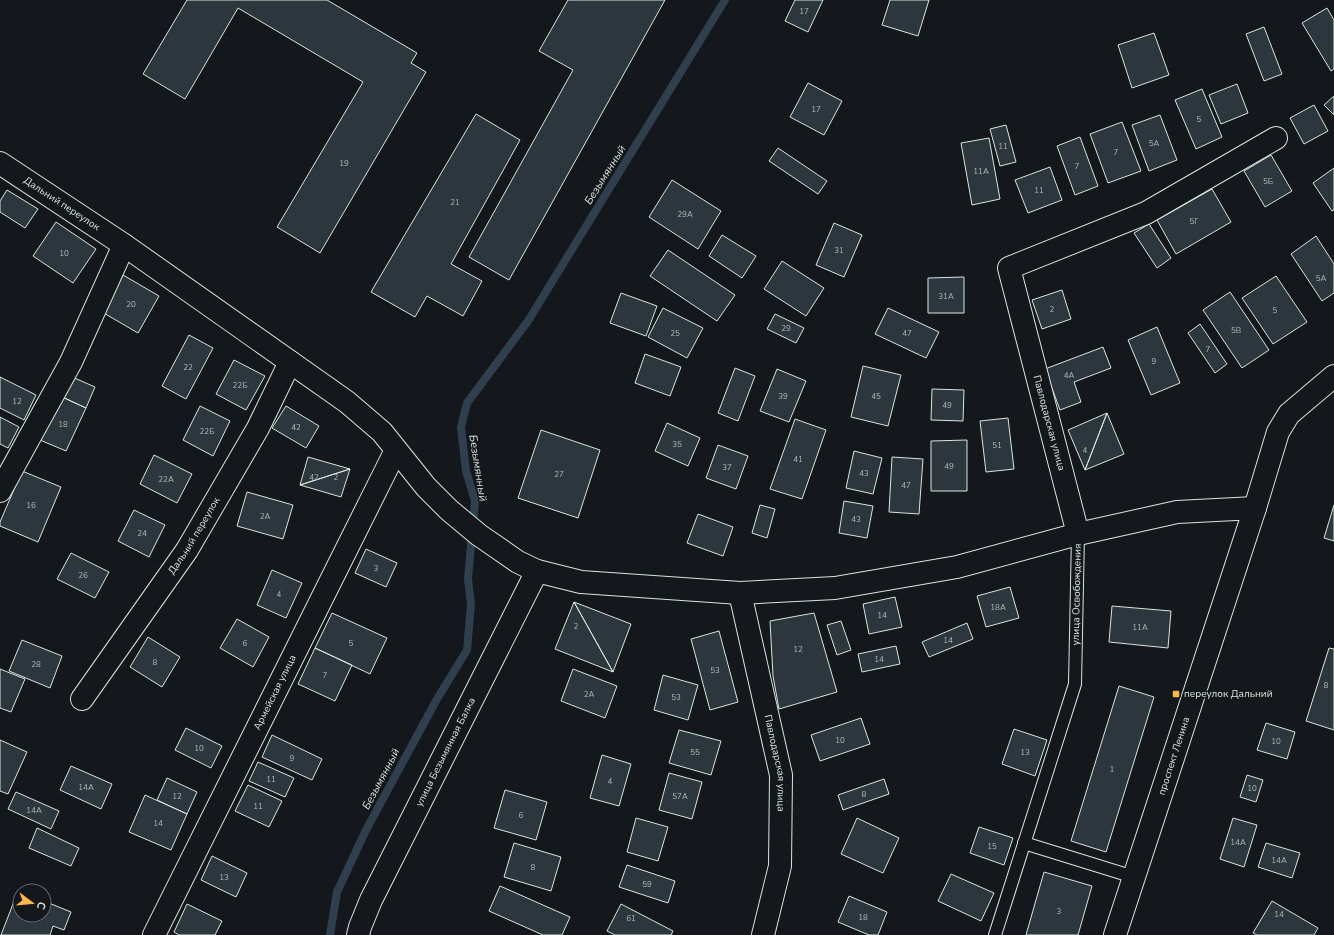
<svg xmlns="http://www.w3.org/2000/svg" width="1334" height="935" viewBox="0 0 1334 935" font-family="'Nunito Sans',sans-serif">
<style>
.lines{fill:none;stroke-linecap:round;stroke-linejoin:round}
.stream{stroke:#2f3f4d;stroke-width:8}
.building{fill:#2c363c;stroke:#d8e6dc}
.lane-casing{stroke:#d8e6dc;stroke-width:14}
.street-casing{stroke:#d8e6dc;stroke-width:24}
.secondary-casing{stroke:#d8e6dc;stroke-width:24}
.lane{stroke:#14181c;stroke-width:12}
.street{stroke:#14181c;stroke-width:22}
.secondary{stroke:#14181c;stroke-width:22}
.poi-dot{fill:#ffb74d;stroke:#14181c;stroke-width:1.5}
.labels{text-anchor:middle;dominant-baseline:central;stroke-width:3;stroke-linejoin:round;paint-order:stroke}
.number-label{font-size:8px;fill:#adbab4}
.street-label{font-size:10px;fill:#d8e6dc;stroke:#14181c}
.poi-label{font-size:10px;fill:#d8e6dc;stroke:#14181c;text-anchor:start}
.water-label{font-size:11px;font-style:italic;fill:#d8e6dc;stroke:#14181c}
</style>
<rect width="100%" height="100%" fill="#14181c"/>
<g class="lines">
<path class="stream" d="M330,935L337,892L366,830L437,699L467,650L471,604L468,579L475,501L466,471L461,427L467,403L528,321L725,0"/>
</g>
<path class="building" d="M187,0H327L417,53L411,63L426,72L320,253L277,227L363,82L238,8L185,99L143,74Z
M568,0H665L509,280L469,257L573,70L539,51Z
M795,0H823L808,32L785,21Z
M890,0H929L918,36L882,25Z
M1327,8L1334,20V69L1331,71L1302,23Z
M1264,27L1282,74L1264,81L1246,34Z
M1154,33L1169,75L1132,88L1118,45Z
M808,83L842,101L824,135L790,117Z
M1237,84L1248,113L1221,124L1209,95Z
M1202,89L1222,137L1196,149L1175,100Z
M1334,96V115L1324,105Z
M1314,105L1328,131L1304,144L1290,118Z
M476,114L520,140L451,264L482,281L463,316L427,296L415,317L371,292Z
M1160,115L1177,160L1149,171L1132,125Z
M1122,122L1141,171L1108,183L1090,134Z
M1006,125L1016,162L1000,166L990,129Z
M1080,137L1098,186L1075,195L1057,146Z
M989,138L1000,199L972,205L961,143Z
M778,148L827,181L818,194L769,161Z
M1271,155L1292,191L1265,207L1244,171Z
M1050,167L1062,200L1028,213L1015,180Z
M1334,168V210L1332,211L1313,183Z
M672,180L721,211L698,249L649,217Z
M1212,189L1231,222L1176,254L1157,220Z
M7,190L38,209L25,228L0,212V201Z
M56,222L96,249L73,283L33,256Z
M834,223L862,235L844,277L816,265Z
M1149,224L1171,258L1157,268L1134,233Z
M722,235L756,256L742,278L709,256Z
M1316,236L1334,264V293L1322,301L1291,254Z
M668,250L735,295L717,321L650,276Z
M782,261L824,288L806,316L764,289Z
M123,275L159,296L138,333L102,312Z
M1276,276L1307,322L1273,344L1242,298Z
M964,277V313H928V278Z
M1062,290L1071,319L1042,329L1032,300Z
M1230,292L1269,350L1242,368L1203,310Z
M621,293L657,306L646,336L610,323Z
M663,308L703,328L687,358L648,337Z
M888,308L939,332L926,358L875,334Z
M775,314L804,328L796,343L767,329Z
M1200,324L1227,364L1215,373L1188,333Z
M1157,327L1180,383L1151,395L1128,340Z
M189,335L213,348L186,399L162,386Z
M1103,347L1111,368L1074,382L1081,402L1060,410L1045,369Z
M645,354L681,367L670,396L635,383Z
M234,360L265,376L246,410L216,394Z
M863,366L901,375L888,426L851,417Z
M735,368L755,376L738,421L718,413Z
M777,369L806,381L789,422L760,411Z
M70,376L95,387L86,408L60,396Z
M0,377L36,395L24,420L0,408Z
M932,389L964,390L963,421L931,420Z
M60,396L86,408L66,451L40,440Z
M200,406L230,421L213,456L183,440Z
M286,406L319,426L306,448L272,428Z
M1107,413L1124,454L1085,470Z
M1107,413L1085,470L1068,430Z
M0,417L19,427L8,448L0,444Z
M1008,418L1014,469L986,472L980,421Z
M795,419L826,430L802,499L770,489Z
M667,423L700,438L688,466L655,451Z
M541,430L600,450L578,518L518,498Z
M967,440V491H931V441Z
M718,445L748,456L736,489L706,478Z
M854,451L882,458L873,494L846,488Z
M154,455L192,474L177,503L140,484Z
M308,457L350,469L300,485Z
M892,457L923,459L919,514L889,512Z
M350,469L341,497L300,485Z
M22,471L61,487L38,542L0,526V522Z
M247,492L293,505L283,539L237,526Z
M844,501L873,506L867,538L839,533Z
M760,505L775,509L767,538L752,533Z
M1334,505V541L1324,538Z
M134,510L165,525L149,557L118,541Z
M698,514L733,527L723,556L687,543Z
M366,549L397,563L386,587L355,573Z
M71,553L109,572L95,598L57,579Z
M272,570L302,583L286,618L257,605Z
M1010,587L1019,618L986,627L977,596Z
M895,597L902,627L869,634L863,604Z
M574,602L631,624L613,672Z
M574,602L613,672L555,649Z
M1112,606L1171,611L1168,648L1109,642Z
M332,613L387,638L370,674L315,648Z
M814,613L837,692L779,709L773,676L770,621Z
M237,619L269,637L253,667L220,648Z
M841,621L851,650L837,655L827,625Z
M967,623L973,639L929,657L922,642Z
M719,631L738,702L710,710L691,639Z
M148,637L180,657L162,687L130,667Z
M22,640L62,656L50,688L9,671Z
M896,646L900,664L862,672L858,654Z
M315,648L352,665L335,701L298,684Z
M1329,648L1334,649V730L1306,721Z
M0,669L25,679L11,712L0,708Z
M573,669L617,686L605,718L561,701Z
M663,675L698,685L688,720L654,710Z
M1119,686L1154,697L1106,852L1071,841Z
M861,718L870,744L820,761L811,735Z
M1266,723L1295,732L1287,759L1257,750Z
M186,728L222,746L211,768L175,750Z
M1014,729L1047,740L1035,776L1002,764Z
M679,730L721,741L711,775L669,763Z
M272,735L322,759L312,780L262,757Z
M0,740L27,752L8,794L0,791Z
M602,755L631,764L619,806L590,798Z
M258,762L294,778L285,797L249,781Z
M71,766L112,784L101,809L60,790Z
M669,773L702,782L692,819L659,810Z
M1247,775L1263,780L1256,802L1240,797Z
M167,778L197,792L187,814L157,800Z
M884,779L889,794L843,810L838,795Z
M248,785L282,801L269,827L235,811Z
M505,790L547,802L536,840L494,828Z
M16,792L59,811L51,829L8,809Z
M145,795L187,814L171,850L129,832Z
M636,818L668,827L658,861L627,852Z
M857,818L899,838L883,873L841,854Z
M1233,818L1257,825L1244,867L1220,859Z
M979,827L1013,838L1004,865L970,853Z
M37,828L79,848L71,866L29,848Z
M514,843L561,857L551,891L504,877Z
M1266,843L1300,853L1292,878L1258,867Z
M212,856L247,873L236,897L201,880Z
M627,865L675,881L668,903L619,887Z
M1044,872L1092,886L1078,935H1026Z
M951,874L994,893L981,921L938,901Z
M500,886L570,917L562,935H543L489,911Z
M18,891L20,892V915H44V901L71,912L64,930L53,926L50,935H1Z
M849,896L887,912L878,935H869L838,922Z
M1272,901L1318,928L1314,935H1257L1253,933Z
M187,904L222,921L215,935H179L174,932Z
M621,904L673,931L671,935H615L607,931Z"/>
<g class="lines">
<defs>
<g id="lane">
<path d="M1024,843L1134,877"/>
<path id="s1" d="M995,935L1075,684L1078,534"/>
</g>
<g id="street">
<path d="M0,491L71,362L124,245"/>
<path d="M1255,508L1278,432L1289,414L1334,376"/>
<path d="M1078,534L1009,268L1146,213L1276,138"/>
<path id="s2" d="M740,593L781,775L780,866L763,935"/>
<path id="s3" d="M82,699L187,550L258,428L290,362"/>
<path id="s4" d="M154,935L396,450"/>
<path id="s5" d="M358,935L360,927L371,900L537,571"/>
</g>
<g id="secondary">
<path id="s6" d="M0,163L124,245L347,402L382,432L426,487L449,510L479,535L518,562L537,571L581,582L740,593L835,588L957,567L1078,534L1177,512L1255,508L1115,935"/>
</g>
</defs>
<use href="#lane" class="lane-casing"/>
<use href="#street" class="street-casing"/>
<use href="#secondary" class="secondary-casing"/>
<use href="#lane" class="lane"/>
<use href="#street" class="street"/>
<use href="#secondary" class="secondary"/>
</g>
<rect class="poi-dot" x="1172" y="690" width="8" height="8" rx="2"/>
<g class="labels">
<g class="number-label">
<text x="804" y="11">17</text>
<text x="816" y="109">17</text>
<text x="1199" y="119">5</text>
<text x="1154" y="143">5А</text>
<text x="1003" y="146">11</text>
<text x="1116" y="152">7</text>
<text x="344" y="163">19</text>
<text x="1077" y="166">7</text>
<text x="981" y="171">11А</text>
<text x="1268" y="181">5Б</text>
<text x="1039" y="190">11</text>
<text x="455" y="202">21</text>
<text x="685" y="214">29А</text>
<text x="1194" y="221">5Г</text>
<text x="839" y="250">31</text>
<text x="64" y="253">10</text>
<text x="1321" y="278">5А</text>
<text x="946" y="296">31А</text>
<text x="131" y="304">20</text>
<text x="1052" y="309">2</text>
<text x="1275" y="310">5</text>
<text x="786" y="328">29</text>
<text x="1236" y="330">5В</text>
<text x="675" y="333">25</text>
<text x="907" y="333">47</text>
<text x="1208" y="349">7</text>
<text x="1154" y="361">9</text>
<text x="188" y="367">22</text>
<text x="1069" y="375">4А</text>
<text x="240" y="385">22Б</text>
<text x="783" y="396">39</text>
<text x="876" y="396">45</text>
<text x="17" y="401">12</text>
<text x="947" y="405">49</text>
<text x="63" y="424">18</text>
<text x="296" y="427">42</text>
<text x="207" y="431">22Б</text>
<text x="677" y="444">35</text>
<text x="997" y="445">51</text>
<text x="1085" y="450">4</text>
<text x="798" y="459">41</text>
<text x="949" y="466">49</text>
<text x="727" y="467">37</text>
<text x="864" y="473">43</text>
<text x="559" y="474">27</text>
<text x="314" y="477">42</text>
<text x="336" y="477">2</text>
<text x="166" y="479">22А</text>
<text x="906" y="485">47</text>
<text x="31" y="505">16</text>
<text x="265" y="516">2А</text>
<text x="856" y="519">43</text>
<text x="142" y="533">24</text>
<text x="376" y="568">3</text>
<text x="83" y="575">26</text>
<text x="279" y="594">4</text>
<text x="998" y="607">18А</text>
<text x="882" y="615">14</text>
<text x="576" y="626">2</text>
<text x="1140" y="627">11А</text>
<text x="948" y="640">14</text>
<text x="245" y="643">6</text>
<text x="351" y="643">5</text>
<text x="798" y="649">12</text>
<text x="879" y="659">14</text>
<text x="155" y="662">8</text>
<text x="36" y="664">28</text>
<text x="715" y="670">53</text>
<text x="325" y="675">7</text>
<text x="1326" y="685">8</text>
<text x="589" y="694">2А</text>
<text x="676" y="697">53</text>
<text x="840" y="740">10</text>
<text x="1276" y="741">10</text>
<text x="199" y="748">10</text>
<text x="695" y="752">55</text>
<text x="1025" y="752">13</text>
<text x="292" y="758">9</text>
<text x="1112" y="769">1</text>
<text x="271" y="779">11</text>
<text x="610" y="781">4</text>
<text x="86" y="787">14А</text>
<text x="1252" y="788">10</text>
<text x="864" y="794">8</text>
<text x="177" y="796">12</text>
<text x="680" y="796">57А</text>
<text x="258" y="806">11</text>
<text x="34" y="810">14А</text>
<text x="521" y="815">6</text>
<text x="158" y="823">14</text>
<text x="1238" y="842">14А</text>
<text x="992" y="846">15</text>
<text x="1279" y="860">14А</text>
<text x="533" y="867">8</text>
<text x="224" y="877">13</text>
<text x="647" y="884">59</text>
<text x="1059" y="911">3</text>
<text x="1279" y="914">14</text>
<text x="863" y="917">18</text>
<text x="631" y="918">61</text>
</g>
<g class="street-label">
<text stroke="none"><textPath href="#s6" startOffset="74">Дальний переулок</textPath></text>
<text transform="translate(1049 423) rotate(75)">Павлодарская улица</text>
<text stroke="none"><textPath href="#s3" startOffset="198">Дальний переулок</textPath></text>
<text stroke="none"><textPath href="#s1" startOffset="353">улица Освобождения</textPath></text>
<text stroke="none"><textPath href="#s4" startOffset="271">Армейская улица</textPath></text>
<text stroke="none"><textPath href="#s5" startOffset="203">улица Безымянная Балка</textPath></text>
<text transform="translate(1174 756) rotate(-72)">проспект Ленина</text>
<text stroke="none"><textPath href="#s2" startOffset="174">Павлодарская улица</textPath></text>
</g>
<g class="poi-label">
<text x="1184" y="694">переулок Дальний</text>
</g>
<g class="water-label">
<text transform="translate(605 175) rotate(-58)">Безымянный</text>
<text transform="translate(478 468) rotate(81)">Безымянный</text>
<text transform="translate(381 779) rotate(-62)">Безымянный</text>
</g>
</g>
<g transform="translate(32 903) rotate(106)"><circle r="19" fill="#14181c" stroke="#626a69"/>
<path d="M0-3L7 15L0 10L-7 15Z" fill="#ffb74d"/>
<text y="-6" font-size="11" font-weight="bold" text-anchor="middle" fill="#d8e6dc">С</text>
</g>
</svg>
